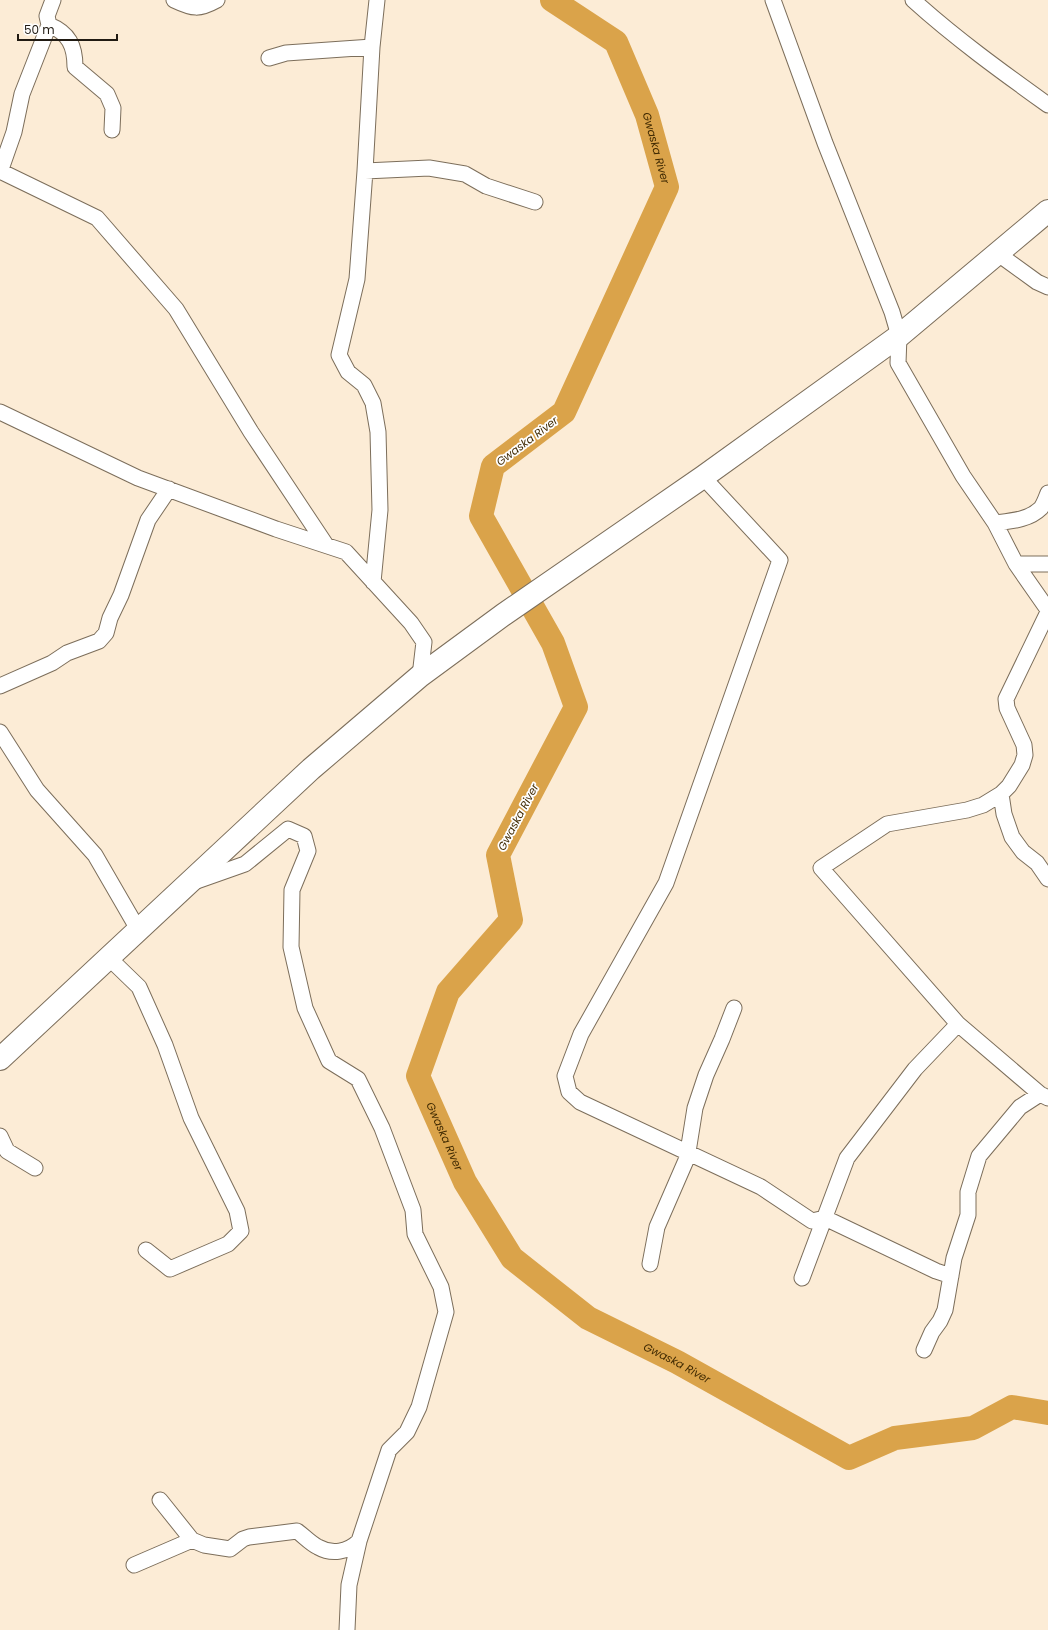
<svg xmlns="http://www.w3.org/2000/svg" width="1048" height="1630" viewBox="0 0 1048 1630" font-family="Poppins,sans-serif">
<style>
.lines{fill:none;stroke-linecap:round;stroke-linejoin:round}
.river{stroke:#daa34a;stroke-width:24}
.minor-casing{stroke:#7c6e5b;stroke-width:17}
.secondary-casing{stroke:#7c6e5b;stroke-width:24}
.minor{stroke:#fff;stroke-width:15}
.secondary{stroke:#fff;stroke-width:22}
.labels{text-anchor:middle;dominant-baseline:central;stroke-width:3.5;stroke-linejoin:round;paint-order:stroke}
.water-label{font-size:11px;font-style:italic;fill:#402a02;stroke:#fff}
</style>
<rect width="100%" height="100%" fill="#fcecd6"/>
<g class="lines">
<path class="river" id="s1" d="M552,0L616,42L647,115L667,187L564,412L493,466L481,516L553,643L576,707L498,855L511,920L448,992L418,1076L465,1182L512,1258L588,1318L677,1362L849,1458L895,1438L973,1428L1012,1407L1048,1413"/>
<defs>
<path id="minor" d="M53,0L47,16L49,25C69,33 75,46 75,67L107,94L113,108L112,130
M174,0C193,9 199,10 217,0
M773,0L825,143L892,312L899,336L898,363L963,476L995,523L1016,564L1048,610
M913,0C955,38 1002,72 1048,105
M269,58L286,53L372,47
M0,171L97,218L176,309L251,432L326,545
M365,171L429,168L465,174L486,186L535,202
M0,172L14,132L22,94L49,25
M997,253L1037,282L1048,287
M0,412L138,478L276,529L346,552L411,623L424,642L420,676
M703,477L780,560L666,883L581,1034L565,1076L569,1092L580,1102L761,1187L812,1221L825,1218L936,1271L951,1276
M995,523C1011,521 1029,520 1041,508C1044,504 1046,498 1048,493
M1016,564H1048
M373,582L380,510L378,432L373,403L364,385L348,372L339,355L357,279L365,171L372,47L377,0
M1048,612L1006,699L1007,708L1024,745L1025,755L1022,765L1009,786L1001,794L983,805L967,810L887,824L821,868L958,1024L1040,1094L1048,1098
M0,686L52,663L67,653L99,641L106,633L110,618L121,595L148,520L169,489
M0,732L37,790L95,855L139,931
M1001,794L1004,814L1012,837L1023,852L1037,863L1048,879
M194,882L245,864L288,829L304,836L308,851L292,890L291,947L305,1008L329,1061L358,1079L382,1128L413,1210L415,1234L441,1287L446,1312L419,1407L407,1432L389,1450L359,1541L349,1585L347,1630
M109,958L139,987L165,1045L191,1118L237,1211L241,1231L228,1244L170,1269L146,1250
M0,1136L7,1151L35,1168
M650,1264L657,1227L687,1158L695,1108L706,1075L722,1039L734,1008
M802,1278L847,1158L915,1069L958,1024
M924,1350L932,1332L940,1321L945,1310L954,1258L968,1215V1192L979,1156L1020,1107L1040,1094
M160,1500L192,1540L204,1545L230,1549L243,1539L249,1537L297,1531C304,1536 310,1543 318,1547C332,1555 348,1552 359,1541
M134,1565L192,1540"/>
<path id="secondary" d="M0,1059L311,769L420,676L503,615L703,477L899,336L1048,211"/>
</defs>
<use href="#minor" class="minor-casing"/>
<use href="#secondary" class="secondary-casing"/>
<use href="#minor" class="minor"/>
<use href="#secondary" class="secondary"/>
</g>
<g class="labels">
<g class="water-label">
<text stroke="none"><textPath href="#s1" startOffset="190">Gwaska River</textPath></text>
<text transform="translate(527 441) rotate(-37)">Gwaska River</text>
<text transform="translate(518 817) rotate(-62)">Gwaska River</text>
<text stroke="none"><textPath href="#s1" startOffset="1317">Gwaska River</textPath></text>
<text stroke="none"><textPath href="#s1" startOffset="1653">Gwaska River</textPath></text>
</g>
</g>
<path d="M18 34v6h99v-6" fill="none" stroke="#201a12" stroke-width="2"/>
<text x="24" y="34" font-size="12" fill="#201a12" stroke="#ffffff" stroke-width="3" paint-order="stroke">50 m</text>
</svg>
